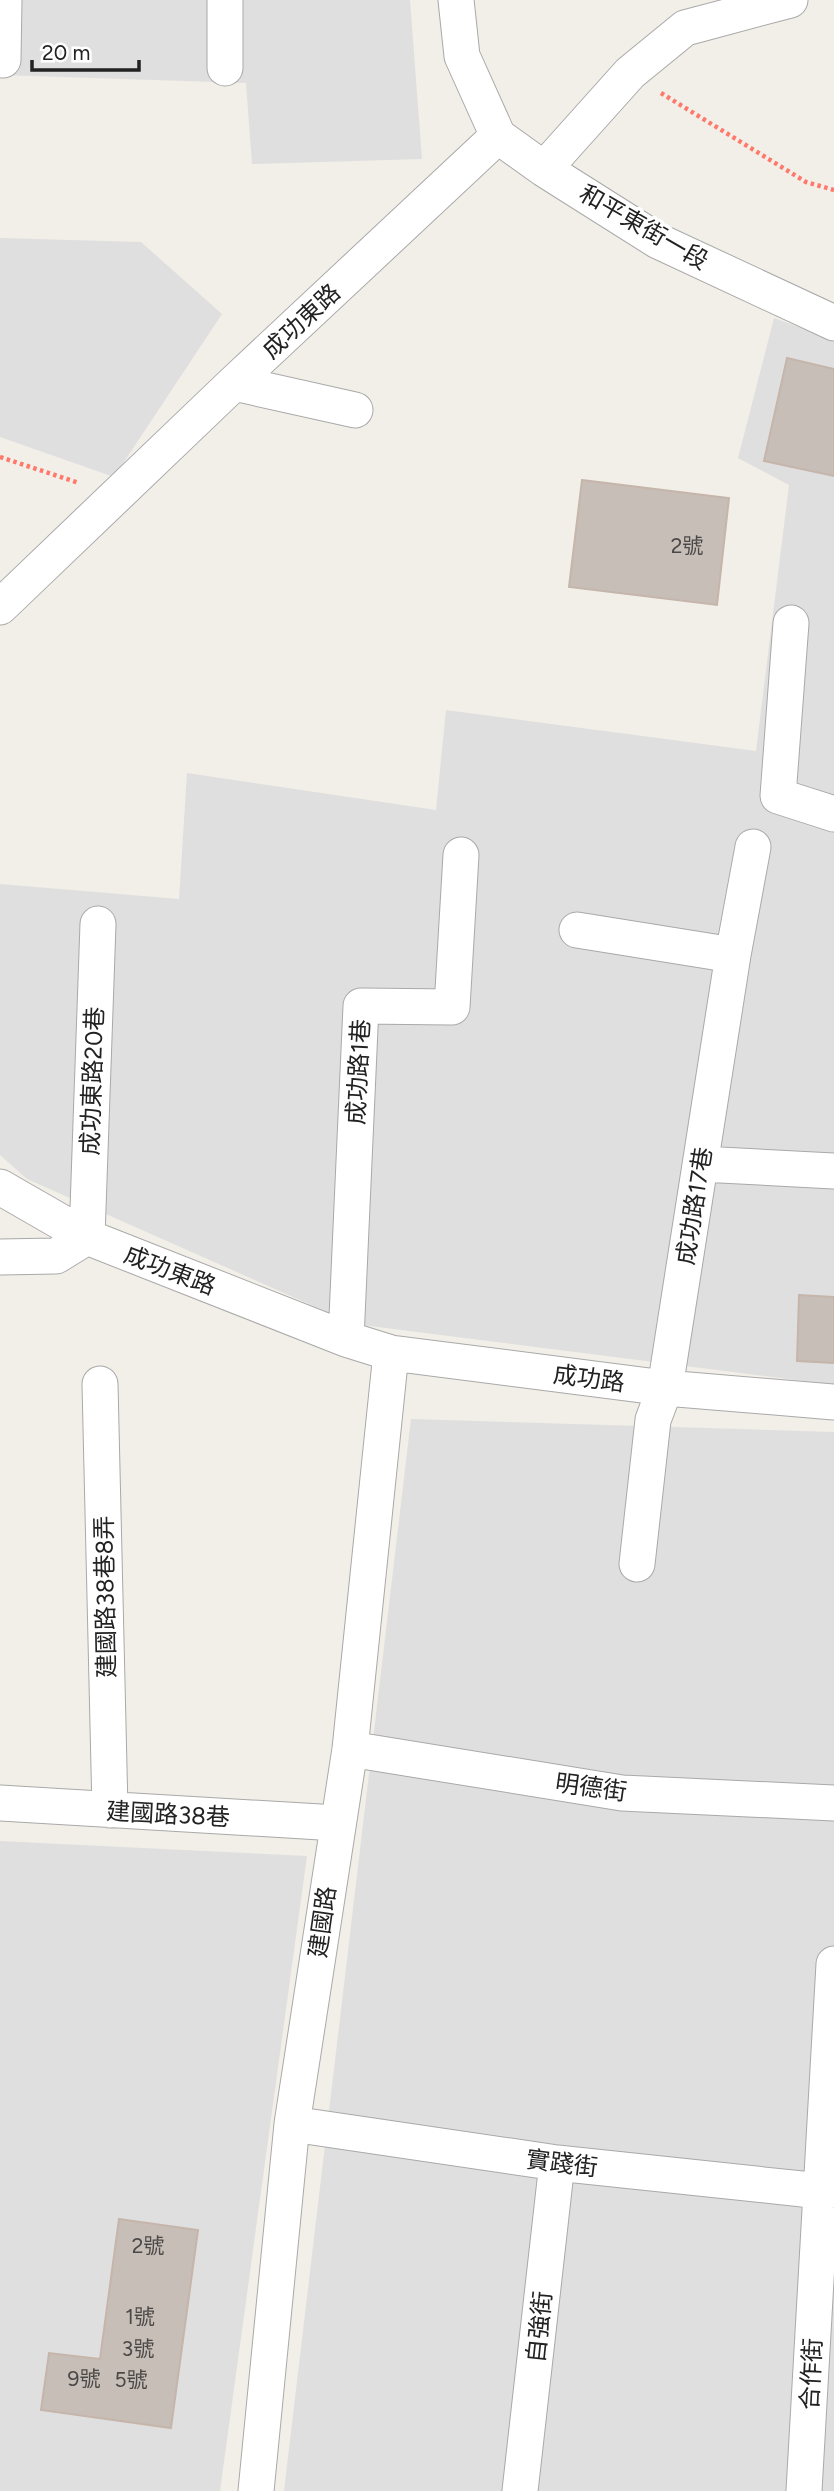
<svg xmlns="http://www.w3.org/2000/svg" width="834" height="2491" viewBox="0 0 834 2491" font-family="Figtree,'Noto Sans TC',sans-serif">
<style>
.residential{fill:#e0dfdf}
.building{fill:#c7beb7;stroke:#c5b5aa;stroke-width:2}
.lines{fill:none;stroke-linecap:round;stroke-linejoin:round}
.minor-casing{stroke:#a9a9a9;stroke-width:37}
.path{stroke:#ff786c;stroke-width:4.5;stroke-dasharray:3.5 3.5;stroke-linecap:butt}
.minor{stroke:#fff;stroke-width:35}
.labels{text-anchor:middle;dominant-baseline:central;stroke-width:7;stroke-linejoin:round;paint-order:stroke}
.number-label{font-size:21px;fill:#4b4947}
.street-label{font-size:24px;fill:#222;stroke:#fff}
</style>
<rect width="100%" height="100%" fill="#f2efe8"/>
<path class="residential" d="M0,0H410L422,159L252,164L246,83L0,75Z
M0,238L141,242L222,314L114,477L0,437Z
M774,318L834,340V1385L354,1324L27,1179L0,1155V884L179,899L187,773L436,810L446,710L756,751L789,485L738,458Z
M411,1419L834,1432V2491H284Z
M0,1841L307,1856L220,2491H0Z"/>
<path class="building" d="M787,358L834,369V476L764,461Z
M582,480L729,498L717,605L569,587Z
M799,1295L834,1297V1363L797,1361Z
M119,2219L198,2230L171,2428L41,2410L49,2353L100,2359Z"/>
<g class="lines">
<defs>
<path id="minor" d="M225,0V68
M456,0L462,56L498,136L544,169L658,241L834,323
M3,60L4,0
M544,169L630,73L685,28L790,0
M234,383L355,410
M0,607L234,383L498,136
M791,623L778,796L834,814
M577,930L733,955
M701,1164L834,1171
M0,1187L87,1237L346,1339L391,1353L665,1388L834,1402
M0,1257L56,1256L87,1237L98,924
M346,1339L361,1006L452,1007L461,855
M100,1384L110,1810
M637,1564L653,1420L665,1388L733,955L753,847
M350,1749L622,1793L834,1803
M0,1803L337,1823
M292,2124L557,2163L821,2191L834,2190
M256,2491L292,2124L350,1749L391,1353
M520,2491L557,2163
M804,2491L834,1964"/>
</defs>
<use href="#minor" class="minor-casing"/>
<path class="path" d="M661,93L806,182L834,190
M0,457L79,483"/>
<use href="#minor" class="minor"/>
</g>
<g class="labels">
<g class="number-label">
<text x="687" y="545">2號</text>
<text x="148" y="2245">2號</text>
<text x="140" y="2316">1號</text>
<text x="138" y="2348">3號</text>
<text x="84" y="2378">9號</text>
<text x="131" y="2379">5號</text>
</g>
<g class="street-label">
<text transform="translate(644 227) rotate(30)">和平東街一段</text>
<text transform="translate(301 321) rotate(-43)">成功東路</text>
<text transform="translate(358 1072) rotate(-87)">成功路1巷</text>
<text transform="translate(92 1081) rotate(-88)">成功東路20巷</text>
<text transform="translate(694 1206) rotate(-81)">成功路17巷</text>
<text transform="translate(170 1270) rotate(21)">成功東路</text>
<text transform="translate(589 1378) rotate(7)">成功路</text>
<text transform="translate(105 1597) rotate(-91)">建國路38巷8弄</text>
<text transform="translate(591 1787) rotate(8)">明德街</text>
<text transform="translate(168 1814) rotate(3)">建國路38巷</text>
<text transform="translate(322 1922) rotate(-82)">建國路</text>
<text transform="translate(562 2163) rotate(7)">實踐街</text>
<text transform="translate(539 2327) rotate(-84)">自強街</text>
<text transform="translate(811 2374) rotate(-87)">合作街</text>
</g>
</g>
<path d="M32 60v10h107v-10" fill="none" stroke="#222222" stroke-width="3.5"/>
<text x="42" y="60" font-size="21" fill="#222222" stroke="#ffffff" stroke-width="5" paint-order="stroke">20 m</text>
</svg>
